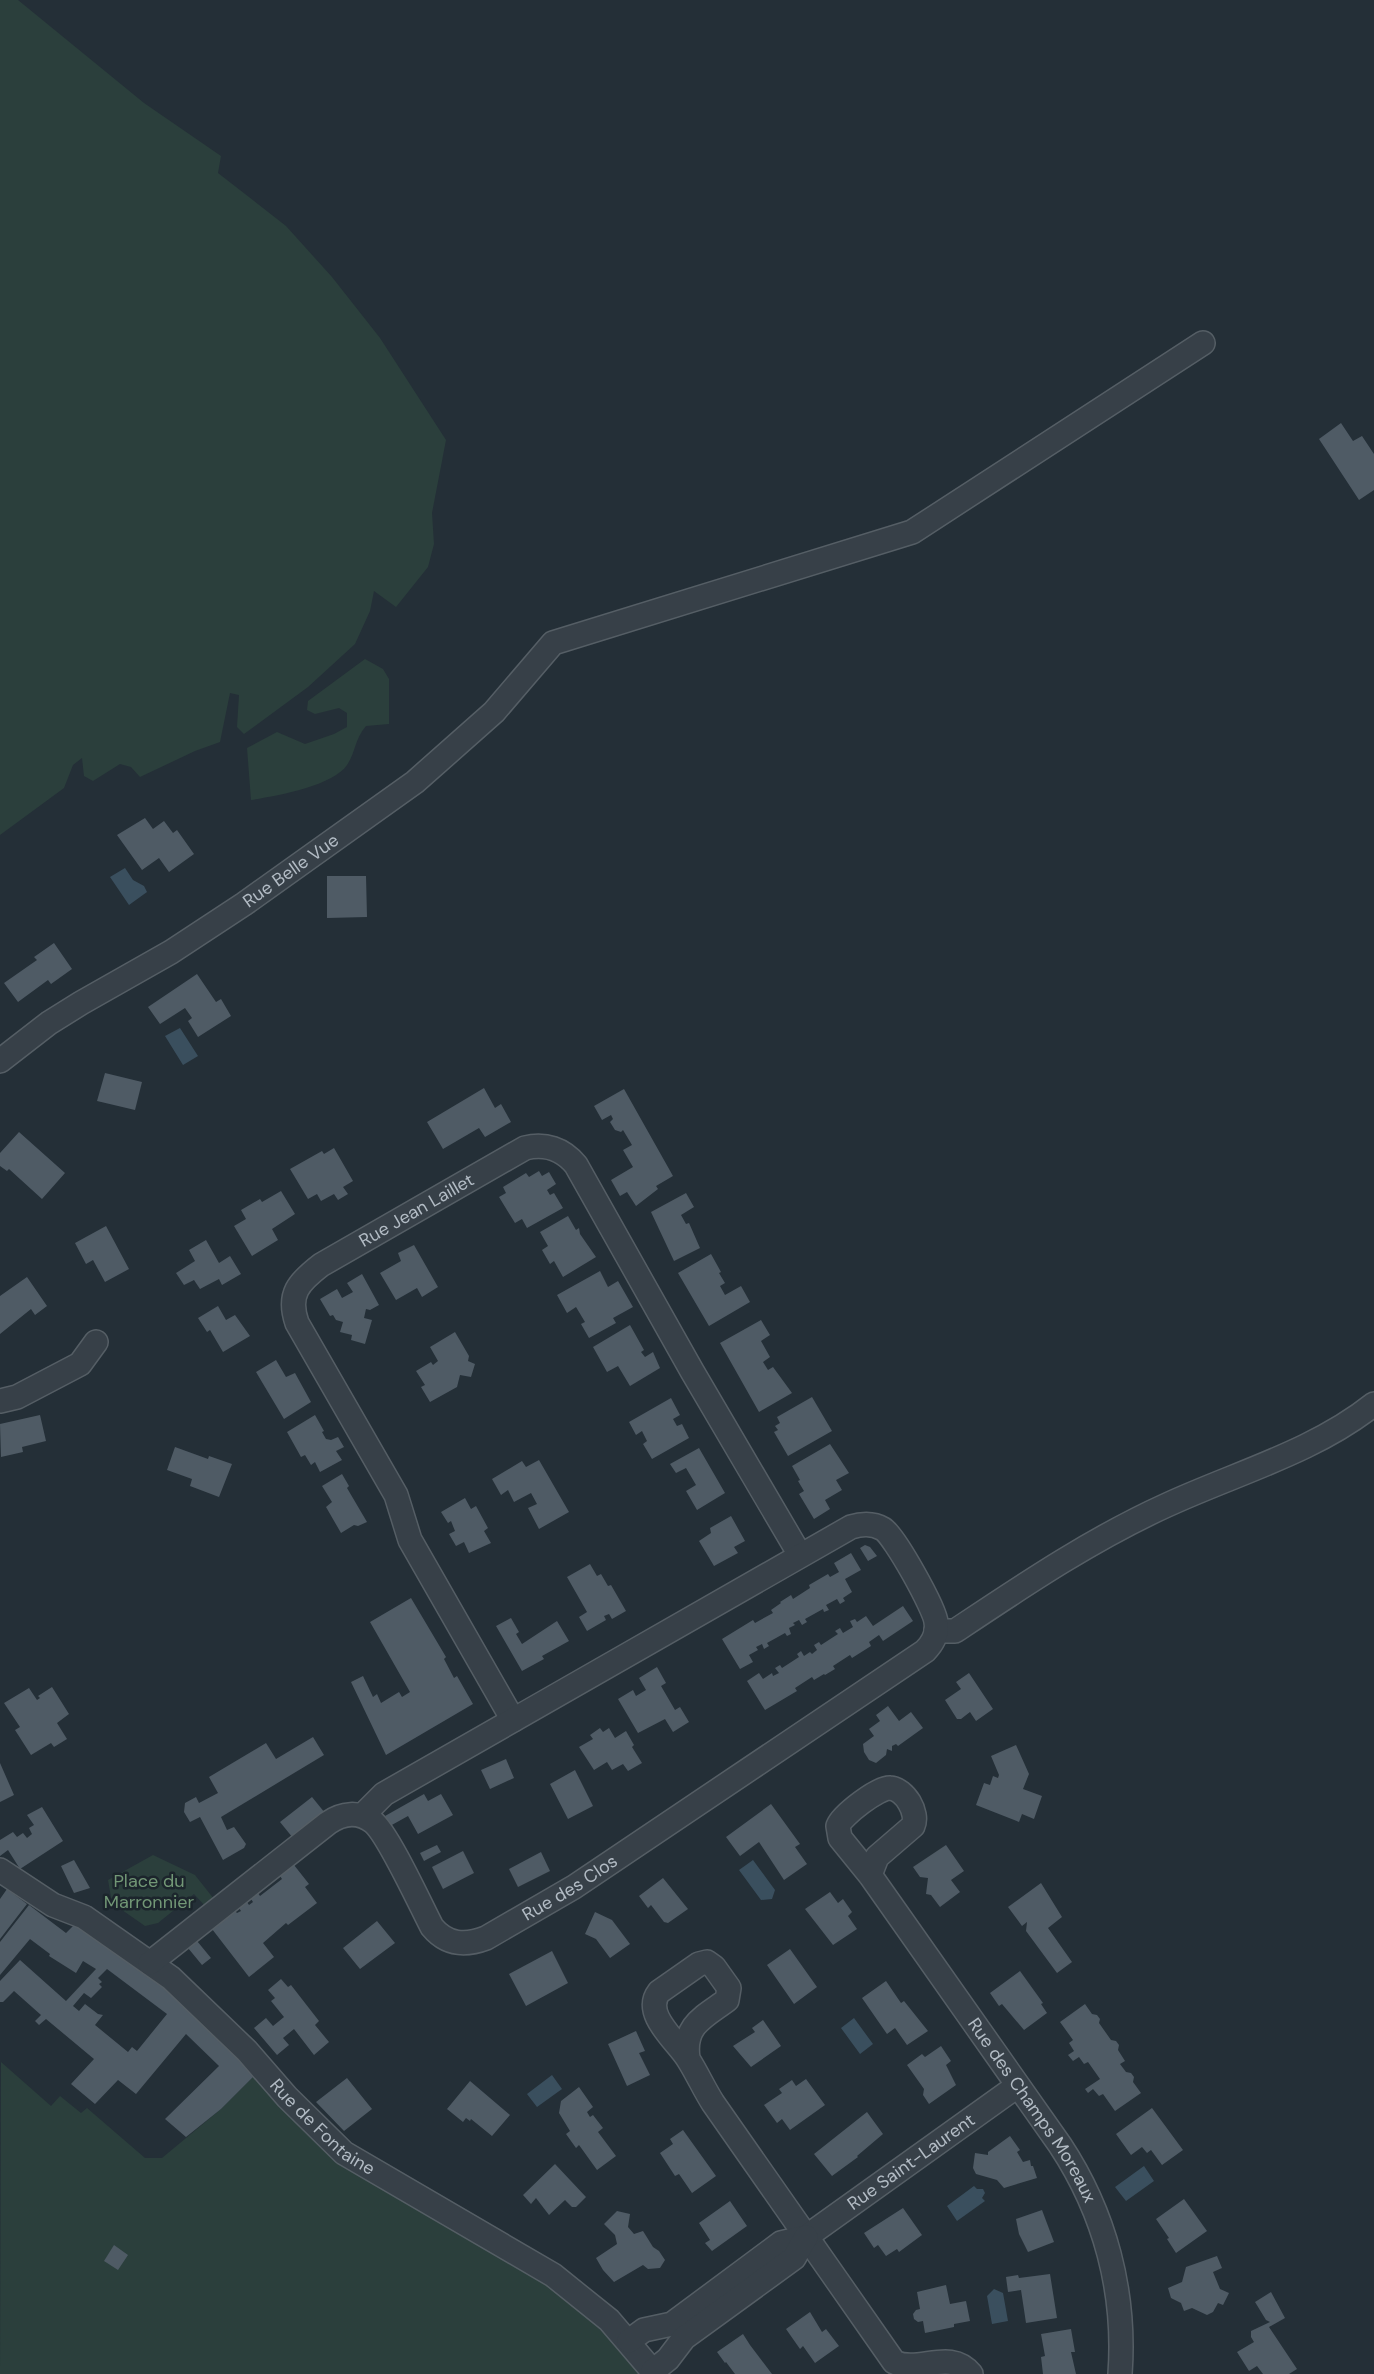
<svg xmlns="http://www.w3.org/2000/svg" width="1374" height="2374" viewBox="0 0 1374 2374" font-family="'DM Sans',sans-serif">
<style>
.green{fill:#2b3f3c}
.water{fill:#3a4f5e}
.building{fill:#4f5b65;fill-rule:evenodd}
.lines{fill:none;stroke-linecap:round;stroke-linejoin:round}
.minor-casing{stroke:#555e65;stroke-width:26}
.minor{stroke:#374048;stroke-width:23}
.labels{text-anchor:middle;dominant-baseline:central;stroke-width:5;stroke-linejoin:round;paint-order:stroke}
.street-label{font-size:18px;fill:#b2bbc4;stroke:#1c252c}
.park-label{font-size:18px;fill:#729776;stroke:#1c252c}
</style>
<rect width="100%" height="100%" fill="#242f37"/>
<path class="green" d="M0,0H18L144,103L221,156L218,173L286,226L332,277L380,338L446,440L432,513L434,544L428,567L396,607L374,591L370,611L355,644L308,687L244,734L237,727L239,695L230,693L220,742L195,751L140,777L131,767L120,764L93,781L84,776L82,758L73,765L64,788L0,835Z
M365,659L383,669L389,679V724L366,726C354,740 356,752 347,765C333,786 276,796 251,800L247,748L277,732L305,744L334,734L347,727V713L339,708L315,714L307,710L308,701Z
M153,1855L195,1875L214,1899L205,1906L194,1894L158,1923L145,1926L112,1903L108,1880Z
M1,2062L51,2106L60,2096L81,2113L87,2108L145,2158H162L221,2109L257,2073L291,2113L520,2263L598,2325L639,2374H0Z"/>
<path class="water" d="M125,868L133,880L144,886L147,892L129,905L110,877Z
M180,1028L198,1056L183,1065L165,1036Z
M753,1860L775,1890L772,1899L761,1900L739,1870Z
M854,2018L873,2044L860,2054L841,2028Z
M552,2075L562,2089L537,2107L527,2094Z
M1144,2166L1154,2181L1126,2201L1115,2187Z
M974,2186L977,2189H983L985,2193L982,2198L985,2201L957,2221L947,2206Z
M994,2289L1003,2293L1008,2321L992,2324L987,2296Z"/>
<path class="building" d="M1341,423L1353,441L1362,436L1374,454V490L1359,500L1319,439Z
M145,818L153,829L164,821L173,833L177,830L194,854L169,872L159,858L142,870L117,835Z
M327,876H366L367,917L327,918Z
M54,943L72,969L51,984L48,980L18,1002L4,983L37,960L34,957Z
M197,974L216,1002L221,999L231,1016L198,1037L188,1021L192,1018L185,1008L160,1024L148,1007Z
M105,1073L142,1082L135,1110L97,1101Z
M484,1088L495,1108L501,1104L511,1122L485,1137L479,1128L443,1149L427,1122Z
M624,1089L673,1176L656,1186L658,1189L636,1206L627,1192L620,1196L611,1180L633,1167L623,1150L632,1145L623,1130L621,1132L615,1130L610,1122L613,1119L611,1115L602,1120L594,1106Z
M19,1132L65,1173L42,1199L9,1169L7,1171L0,1166V1153Z
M334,1148L353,1181L343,1187L348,1194L338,1200L334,1194L321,1201L317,1194L308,1199L290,1169L322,1151L324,1154Z
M539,1171L542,1176L549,1172L556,1184L547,1190L550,1195L554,1193L563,1208L527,1228L522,1219L515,1223L499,1197L506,1193L503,1187L526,1173L529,1177Z
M281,1191L295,1214L272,1229L278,1240L252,1256L234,1226L246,1219L241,1210L260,1199L262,1202Z
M686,1193L694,1207L681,1215L686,1224L689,1223L700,1248L674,1261L651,1212Z
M568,1216L576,1230L579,1228L580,1234L596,1257L563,1277L554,1261L550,1264L542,1250L548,1246L540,1232Z
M106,1226L129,1269L105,1282L93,1260L86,1264L75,1243Z
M206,1240L219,1263L230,1256L241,1274L222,1285L219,1279L200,1289L194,1280L184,1285L176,1273L195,1261L189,1250Z
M414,1245L438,1287L422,1297L417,1288L396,1300L380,1273L401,1261L398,1253Z
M711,1254L721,1272L719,1273L725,1283L720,1286L725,1295L741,1286L750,1302L709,1326L678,1273Z
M600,1271L608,1287L618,1281L633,1307L613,1318L616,1323L589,1338L581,1324L585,1322L576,1307L567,1313L557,1295Z
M362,1274L379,1305L370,1310L366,1309L364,1318L372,1320L365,1344L351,1340L352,1335L340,1332L343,1322L336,1320L333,1315L330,1316L320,1299L337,1289L342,1298L353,1292L347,1283Z
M27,1277L47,1306L35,1315L31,1309L0,1334V1296Z
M218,1306L226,1320L235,1315L250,1336L223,1352L210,1330L207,1332L198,1318Z
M761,1320L770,1335L761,1341L770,1357L763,1362L768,1370L773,1367L792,1393L759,1412L720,1343Z
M630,1325L644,1350L641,1352L645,1357L653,1352L660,1368L630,1386L618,1366L607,1372L593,1347Z
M455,1332L469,1356L468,1361L475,1364L471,1377L460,1375L457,1387L430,1402L421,1387L425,1385L416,1371L431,1362L433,1365L438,1361L430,1347Z
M276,1360L286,1377L295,1373L311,1402L284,1419L256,1372Z
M812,1397L832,1431L788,1456L774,1432L778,1430L775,1426L780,1423L777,1417Z
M671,1398L680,1415L673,1419L677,1426L682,1424L689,1438L652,1459L643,1444L647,1441L642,1431L636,1435L629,1422Z
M40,1415L46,1441L22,1447L23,1452L1,1457L0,1424Z
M315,1415L324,1431L322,1432L326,1439L331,1440L338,1437L344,1447L336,1451L342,1460L320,1472L315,1462L311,1465L305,1455L301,1457L287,1432Z
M830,1444L849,1473L836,1480L842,1490L825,1500L830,1509L814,1519L799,1494L804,1491L798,1481L800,1480L792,1466Z
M175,1447L208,1459L209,1456L232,1464L219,1497L190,1486L192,1479L167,1470Z
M699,1448L725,1493L697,1510L686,1491L696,1485L686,1468L676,1473L670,1464Z
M539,1460L569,1512L539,1529L528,1508L537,1504L531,1493L514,1502L508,1490L501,1495L492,1479L522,1461L526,1467Z
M342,1474L349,1486L347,1488L367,1522L358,1526L354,1525L341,1533L326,1507L332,1502L322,1486Z
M465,1498L471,1509L476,1506L488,1528L484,1531L491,1543L469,1553L464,1542L456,1546L449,1534L455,1531L451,1521L448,1523L441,1512Z
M731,1516L745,1541L734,1547L738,1553L714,1566L699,1541L711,1533L710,1528Z
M865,1545L870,1547L877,1556L868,1561L860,1548Z
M851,1553L861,1570L845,1579L852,1592L843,1598L845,1601L840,1604L837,1599L826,1605L829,1610L824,1612L823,1609L805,1619L807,1622L802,1625L799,1620L793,1623L795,1625L789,1628L791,1634L787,1636L785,1633L767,1643L769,1646L764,1649L762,1644L756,1647L758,1650L749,1655L753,1662L740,1669L722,1639L753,1620L755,1623L773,1613L771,1610L781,1603L780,1602L791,1595L793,1599L810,1588L809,1585L828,1574L830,1577L839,1572L834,1563Z
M590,1564L597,1576L601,1574L608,1586L611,1585L626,1611L612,1619L609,1614L604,1616L606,1620L587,1631L579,1617L587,1612L567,1577Z
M411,1598L446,1657L444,1659L454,1678L457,1676L473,1704L386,1755L351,1682L363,1676L373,1697L377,1694L381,1703L399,1692L402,1697L410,1692L370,1622Z
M903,1606L913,1621L883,1641L879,1635L869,1642L871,1646L852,1658L850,1655L833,1666L835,1669L825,1675L824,1674L814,1680L812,1677L795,1688L797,1691L765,1710L747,1681L759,1673L763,1679L772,1673L773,1676L779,1673L775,1668L780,1665L782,1668L799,1657L797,1654L801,1651L804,1656L810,1652L812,1654L817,1650L814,1645L819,1642L821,1645L838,1634L835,1631L840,1628L843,1633L853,1627L850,1621L855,1619L857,1622L866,1616L873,1626Z
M511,1618L519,1632L516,1634L522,1644L557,1621L569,1641L542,1656L544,1659L522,1671L496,1626Z
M657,1667L666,1683L661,1686L675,1710L680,1707L689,1722L673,1732L665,1719L638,1733L618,1699L633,1690L636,1696L646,1690L639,1678Z
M969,1673L993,1709L976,1721L970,1712L961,1719H957L945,1700L961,1689L956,1682Z
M52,1687L69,1714L57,1723L67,1739L54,1747L51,1743L31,1755L15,1730L20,1727L4,1703L29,1688L37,1700L40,1698L38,1696Z
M888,1706L899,1721L911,1712L923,1728L898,1746L896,1744L892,1746V1751L887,1749L886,1755L876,1763L869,1760L864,1752L863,1744L874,1736L869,1729L880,1721L876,1715Z
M600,1728L603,1732L609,1728L615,1738L626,1731L634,1745L632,1747L642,1763L628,1771L623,1764L612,1770L607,1762L594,1770L579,1747L593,1739L590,1735Z
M313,1737L324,1755L221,1817L227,1830L234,1827L246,1844L244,1848L223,1860L200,1817L190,1822L184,1812L185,1803L196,1797L199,1803L218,1793L209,1777L266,1743L276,1759Z
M1016,1745L1029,1774L1023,1789L1042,1796L1034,1819L1022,1814L1019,1822L976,1805L984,1783L990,1785L993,1776L998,1778L999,1775L991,1756Z
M506,1759L514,1778L490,1789L481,1770Z
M0,1763L14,1795L0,1802Z
M575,1770L593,1806L568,1819L550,1784Z
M424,1794L428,1801L441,1794L453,1815L418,1834L408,1816L390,1826L385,1816Z
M312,1797L325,1813L293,1838L280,1822Z
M771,1804L800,1844L795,1847L807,1864L784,1880L759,1842L740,1856L726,1837Z
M42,1807L63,1841L20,1869L8,1850L0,1856V1840L13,1832L17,1837L23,1833L27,1838L32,1834L29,1828L34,1825L27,1815Z
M437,1845L441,1852L424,1861L420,1853Z
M946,1845L964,1871L951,1880L960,1892L940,1907L931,1895L926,1894L928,1878L920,1877L913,1867Z
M463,1851L474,1873L443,1889L432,1867Z
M541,1852L550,1871L518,1887L509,1869Z
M74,1860L90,1888L74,1893L61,1866Z
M294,1865L309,1884L305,1887L317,1903L288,1925L286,1923L263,1943L274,1957L249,1977L212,1929L235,1911L237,1913L241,1911L239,1908L247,1902L249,1905L253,1902L251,1899L258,1893L260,1896L282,1879L280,1876Z
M663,1878L688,1909L668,1923L664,1922L651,1905L648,1908L639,1896Z
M1041,1883L1062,1917L1048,1928L1072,1962L1057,1973L1026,1931L1027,1922L1022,1926L1008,1907Z
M7,1889L27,1904L0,1939V1899Z
M830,1892L838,1903L843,1899L852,1912L848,1916L857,1929L833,1945L805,1909Z
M29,1905L66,1933L77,1922L182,1999L257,2073L221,2109L186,2137L165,2119L219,2066L186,2034L136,2094L118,2080L95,2104L71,2084L94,2059L46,2019L39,2025L35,2021L41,2015L14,1991L3,2002H0V1981L20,1960L66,2001L96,1969L83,1961L76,1973L49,1956L50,1954L30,1939L0,1975V1942ZM107,1969L167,2014L137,2051L132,2047L128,2052L95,2025L103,2015L98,2014L85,2004L79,2011L73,2006L84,1993L91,1998L102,1987L99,1984L102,1982L98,1978Z
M595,1912L612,1920L630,1944L610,1958L596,1939L585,1934Z
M377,1921L395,1943L360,1969L343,1948Z
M197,1941L211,1958L202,1965L188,1948Z
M790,1949L817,1987L794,2004L767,1965Z
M552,1951L568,1983L526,2006L509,1974Z
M1020,1971L1043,2003L1041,2004L1047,2013L1024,2030L1002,2004L999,2006L990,1993Z
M281,1979L288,1987L291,1985L319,2021L315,2025L329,2042L314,2055L294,2029L283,2038L289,2045L277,2055L254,2028L266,2018L273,2026L284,2017L271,2001L275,1998L268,1990Z
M886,1981L901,2003L904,2001L928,2031L907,2045L895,2028L887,2034L862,1998Z
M1085,2004L1092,2014L1097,2015L1100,2019L1099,2023L1111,2040L1116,2041L1119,2045L1118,2050L1125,2061L1120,2064L1126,2072L1131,2073L1134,2077L1133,2082L1141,2093L1115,2111L1103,2094L1099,2096L1093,2089L1088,2093L1085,2089L1100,2079L1088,2062L1084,2064L1079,2057L1073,2061L1068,2055L1074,2051L1069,2043L1073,2040L1060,2022Z
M763,2020L781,2046L751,2067L733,2046L755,2032L752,2028Z
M636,2031L645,2051L639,2053L650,2075L627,2086L608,2044Z
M941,2046L951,2061L946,2065L956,2085L929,2104L923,2095L924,2089L907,2065L922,2054L925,2057Z
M347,2078L372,2109L344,2131L316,2102Z
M806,2079L825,2105L790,2130L782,2119L777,2123L764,2105L782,2093L779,2089L792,2080L796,2086Z
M470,2081L510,2115L492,2136L471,2119L470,2121L466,2118L463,2122L447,2109Z
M579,2087L593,2107L587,2112L590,2117L593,2115L603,2128L598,2132L616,2156L597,2170L579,2145L576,2148L566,2134L570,2131L559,2113L561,2101Z
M1152,2108L1183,2150L1162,2165L1151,2150L1147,2153L1142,2147L1131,2155L1116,2134Z
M867,2112L883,2134L857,2156L858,2157L832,2176L814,2154Z
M683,2130L716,2176L692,2193L679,2174L675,2176L660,2153L673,2144L670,2139Z
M1010,2136L1020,2150L1017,2152L1023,2162L1030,2160L1031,2166H1033L1037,2178L1004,2188L997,2180L976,2174L973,2168L975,2153L988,2155V2152Z
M555,2164L586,2197L576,2207H572L565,2200L549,2215L536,2198L531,2204L523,2195Z
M1184,2199L1207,2231L1176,2253L1167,2239L1169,2238L1156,2219Z
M730,2201L747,2226L712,2251L705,2243L710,2240L699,2223Z
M903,2208L922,2235L899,2252L897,2249L886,2256L878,2245L874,2248L864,2233Z
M1042,2210L1054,2242L1028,2252L1019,2234L1016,2219Z
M617,2211L630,2214L628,2227L634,2234L643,2231L653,2247L659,2251L665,2260L660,2268L648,2269L643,2265L614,2282L603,2270L596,2258L617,2244L615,2235L604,2224Z
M114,2245L128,2255L118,2270L104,2261Z
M1217,2256L1222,2268L1213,2272L1220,2289L1229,2293L1223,2305L1218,2303L1213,2312L1207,2315L1192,2308L1184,2311L1181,2303L1171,2298L1168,2288L1182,2282L1186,2267Z
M1050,2274L1057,2318L1026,2323L1021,2290L1008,2292L1006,2277L1018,2275L1019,2278Z
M946,2285L950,2304L966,2301L970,2321L954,2324V2327L925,2333L923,2321L918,2322L914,2319L913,2314L916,2310L920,2309L917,2292Z
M1271,2292L1285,2318L1269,2327L1297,2369L1289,2374H1263L1257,2366L1249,2371L1237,2352L1254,2342L1251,2337V2331L1270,2322L1266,2320L1255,2302Z
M810,2312L822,2332L826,2329L839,2346L815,2363L803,2346L800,2349L786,2329Z
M1071,2329L1075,2352H1071L1076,2374H1043L1041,2357L1045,2356L1041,2334Z
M743,2334L750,2345L772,2374H735L726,2362L725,2363L717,2352Z"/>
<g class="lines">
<defs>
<g id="minor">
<path id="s1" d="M0,1061L49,1023L81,1003L171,952L244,904L415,782L494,712L553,643L912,532L1203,343"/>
<path d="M0,1401L17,1397L80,1364L96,1342"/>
<path d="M936,1631H955C1024,1585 1092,1539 1167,1505C1236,1473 1314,1452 1374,1404"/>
<path id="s2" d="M513,1720L410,1540L396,1495L297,1323C287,1294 299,1282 321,1265L525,1148C545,1143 563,1149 576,1165L692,1371L800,1555"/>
<path id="s3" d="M0,1870L53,1905L84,1917L171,1978L247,2051L287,2097L344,2153L553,2275L609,2320L655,2374"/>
<path id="s4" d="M870,1875L877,1857L913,1826C919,1813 905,1789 890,1788C879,1787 842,1815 838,1826L840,1838L870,1875L1060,2145C1105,2213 1126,2292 1120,2374"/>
<path id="s5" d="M150,1963L328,1823C342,1813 359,1811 373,1822C388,1834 421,1906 432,1927C447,1945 465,1946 486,1938L574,1887L925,1651C933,1643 938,1634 936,1622C935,1609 894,1535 883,1529C873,1523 861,1524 851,1527L384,1794L367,1811L365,1817"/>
<path d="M688,2058C683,2025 704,2017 727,2000L729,1988L714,1967L707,1962L699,1964L659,1992C642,2014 677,2041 688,2059C697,2073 704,2089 713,2103L894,2362C919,2374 950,2348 971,2374"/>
<path id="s6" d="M629,2341L644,2330L672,2324L781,2243L806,2237L1017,2086"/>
<path d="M653,2371L668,2359L684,2338L794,2258L806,2237"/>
</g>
</defs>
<use href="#minor" class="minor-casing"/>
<use href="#minor" class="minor"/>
</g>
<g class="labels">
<g class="street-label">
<text stroke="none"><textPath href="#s1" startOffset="348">Rue Belle Vue</textPath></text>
<text stroke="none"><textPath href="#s2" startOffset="632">Rue Jean Laillet</textPath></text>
<text stroke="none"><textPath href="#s5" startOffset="553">Rue des Clos</textPath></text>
<text stroke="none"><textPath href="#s4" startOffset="528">Rue des Champs Moreaux</textPath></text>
<text stroke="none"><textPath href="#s3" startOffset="416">Rue de Fontaine</textPath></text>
<text stroke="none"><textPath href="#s6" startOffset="338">Rue Saint-Laurent</textPath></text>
</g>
<g class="park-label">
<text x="149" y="1881">Place du<tspan x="149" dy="21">Marronnier</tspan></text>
</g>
</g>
</svg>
